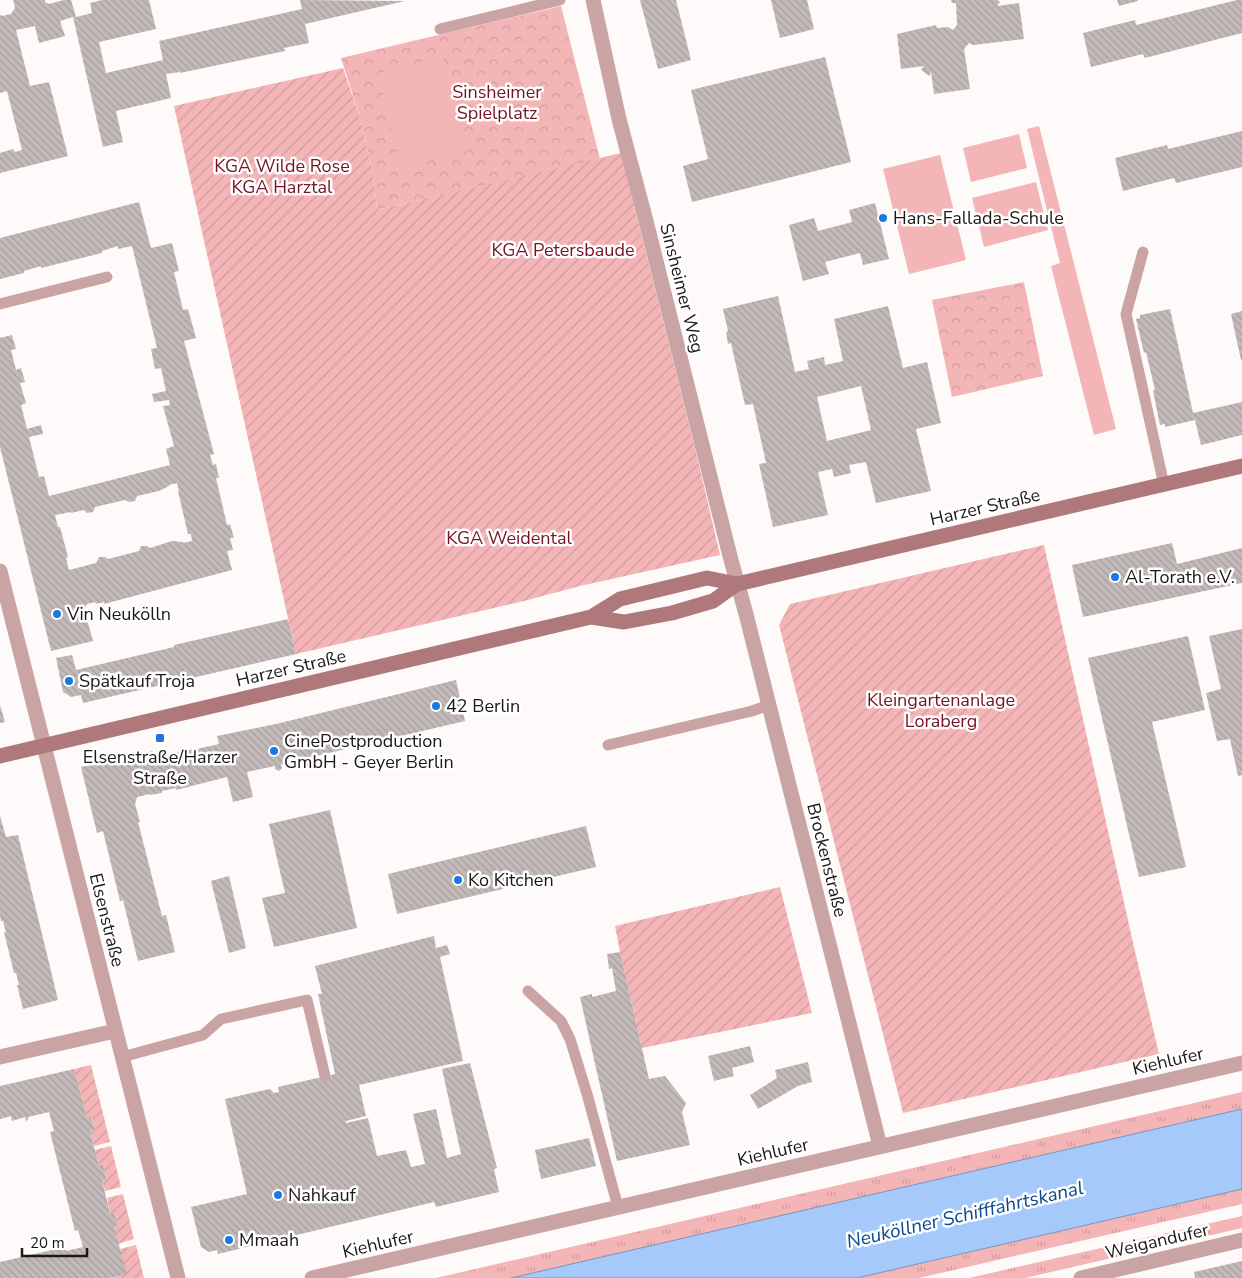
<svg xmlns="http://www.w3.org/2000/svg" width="1242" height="1278" viewBox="0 0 1242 1278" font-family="'Nunito Sans',sans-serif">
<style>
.grass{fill:url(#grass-tufts)}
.park{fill:url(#park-crowns)}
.garden{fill:url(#garden-furrows)}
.pitch{fill:#f4b5b7}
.water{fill:#a4c9fa;stroke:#7b94b6}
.building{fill:url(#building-back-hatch);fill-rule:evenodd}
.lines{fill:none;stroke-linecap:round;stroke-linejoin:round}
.lane{stroke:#caa4a5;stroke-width:11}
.street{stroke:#caa4a5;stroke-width:15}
.secondary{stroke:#af797c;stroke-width:15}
.poi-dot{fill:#1b78e1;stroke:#fff;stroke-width:2}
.labels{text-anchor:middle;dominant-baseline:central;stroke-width:5;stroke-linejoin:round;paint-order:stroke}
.park-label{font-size:18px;fill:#731325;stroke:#fff}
.poi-label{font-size:18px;fill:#1c1818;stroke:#fff;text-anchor:start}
.street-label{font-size:18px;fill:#1c1818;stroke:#fff}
.water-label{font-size:19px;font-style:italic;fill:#08488d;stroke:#fff}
</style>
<defs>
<pattern id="grass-tufts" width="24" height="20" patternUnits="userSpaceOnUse" patternTransform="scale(1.25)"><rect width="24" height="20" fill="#f4b5b7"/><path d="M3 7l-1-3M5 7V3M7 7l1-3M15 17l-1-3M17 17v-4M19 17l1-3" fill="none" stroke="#d19b9d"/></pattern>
<pattern id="park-crowns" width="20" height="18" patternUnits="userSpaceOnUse" patternTransform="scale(1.25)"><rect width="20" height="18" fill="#f4b5b7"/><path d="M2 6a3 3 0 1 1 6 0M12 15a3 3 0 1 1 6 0" fill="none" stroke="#d19b9d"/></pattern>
<pattern id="garden-furrows" width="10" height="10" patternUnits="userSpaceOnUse" patternTransform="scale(1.25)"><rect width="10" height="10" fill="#f4b5b7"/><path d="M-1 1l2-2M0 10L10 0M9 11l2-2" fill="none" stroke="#d19b9d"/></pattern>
<pattern id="building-back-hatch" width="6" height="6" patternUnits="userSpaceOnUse" patternTransform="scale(1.25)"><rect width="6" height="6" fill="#c3b9b9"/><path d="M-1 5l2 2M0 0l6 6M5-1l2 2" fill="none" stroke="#a79e9e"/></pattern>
</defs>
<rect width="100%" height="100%" fill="#fefafa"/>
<path class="grass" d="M1242,1092V1109L511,1278H436Z
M1242,1189V1204L919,1278H857Z
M1242,1216V1228L1025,1278H969Z"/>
<path class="park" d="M561,6L600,159L377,210L373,173L360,118L341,58Z
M1024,282L1043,376L952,397L932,300Z"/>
<path class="garden" d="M343,68L360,118L373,173L377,210L621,153L695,448L720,555L580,586L520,602L296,654L174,106Z
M1044,545L1134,947L1159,1054L903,1113L779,625L790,604Z
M780,887L812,1013L642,1048L620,952L615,926Z
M91,1065L110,1142L94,1146L90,1131L95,1130L92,1118H87L74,1069Z
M111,1146L121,1187L105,1191L102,1180L106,1178L103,1166H99L95,1150Z
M123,1194L134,1239L118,1244L114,1227L118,1226L114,1213L110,1214L107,1198Z
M136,1245L144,1278H110L126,1274L120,1249Z"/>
<path class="pitch" d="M443,57L467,151L401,168L378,73Z
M1039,126L1116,429L1094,435L1051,266L1060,263L1027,129Z
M1019,134L1027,168L971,182L963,148Z
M940,155L966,260L909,274L883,169Z
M1036,182L1048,230L984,247L972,198Z"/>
<path class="water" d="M1242,1109V1189L857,1278H511Z"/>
<path class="building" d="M13,0H45V2L49,4L64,0H71L76,17L92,13L90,3L102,0H149L156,29L99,42L106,73L163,60L159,41L302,9L300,0L405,1L305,24L309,43L284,48L285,51L180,73V72L166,74L171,98L116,111L123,142L103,147L73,17L60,21L65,36L39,43L35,26L16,30L30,86L49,82L68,156L0,173V153L13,149L15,152L22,150L7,91L0,93V15L2,16L11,14L15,8Z
M640,0H676L691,60L658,69Z
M771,0H807L814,29L780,38Z
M951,0H997L1000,2L997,6L1019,3L1024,39L973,45L969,43L964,49L970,89L934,94L931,72L929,76L921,70L924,66L901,69L897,34L936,25L937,28L948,27L953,30L957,25L956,3H952Z
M1117,0H1138V1L1119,6Z
M1237,0H1242V33L1145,58L1143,54L1091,67L1083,33L1135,20L1136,25Z
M825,57L851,162L692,202L683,166L708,159L691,90Z
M1242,131V167L1176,183L1174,178L1123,191L1115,158L1167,145L1168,149Z
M139,202L151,248L172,243L179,271L174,272L183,310L188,309L196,338L184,341L214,454L210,455L213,465L216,464L219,478H216L227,525L230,524L234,538H230L233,550L227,551L232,570L104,604V602L96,604L95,602L87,604L84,609L93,641L51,651L0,447V338L12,335L16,349L11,350L16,370L21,368L25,382L20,383L26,403L21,405L27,429L41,425L43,434L29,437L39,477L44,476L49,496L170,465L166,449L174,446L163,406L170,405L169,400L154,402L152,394L166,391L161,368L155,369L151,349L157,348L132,246L118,249V246L102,251V253L41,268V266L24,271V273L0,279V238ZM177,483L179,491H178L188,534H191L192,541L183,543V542L172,541L150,548L147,546H141L139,551L108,559L105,557H99L96,563L69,570L66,558L68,557L60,527H58L55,515L71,512V513L84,510L87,513L93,512L95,507L125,500L129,502L135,501L137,496L159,491L169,486V485Z
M875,203L889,259L863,265L860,253L825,262L829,274L803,281L789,225L814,218L818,231L852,222L849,210Z
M778,296L795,372L809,369L807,361L824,357L825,365L843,361L834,319L888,306L903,368L927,362L941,423L916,429L931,491L876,503L866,462L849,465L851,473L834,477L832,469L818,472L828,515L773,527L759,464L766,463L753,404L745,405L731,343L728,344L726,332L728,331L723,309ZM861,386L871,430L827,441L817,397Z
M1170,309L1193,413L1242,402V435L1201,445L1195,420L1165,427V424L1160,425L1153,391L1155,390L1146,352L1144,353L1136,319L1140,318V315Z
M1242,311V360H1241L1231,314Z
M1172,543L1177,564L1242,548V583L1083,617L1072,565Z
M288,619L296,654L83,703L81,695L71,697L63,692L56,658L72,655L76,670L174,647V645Z
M1242,629V775L1238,776L1230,739L1217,741L1206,693L1221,689L1209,636Z
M1188,636L1205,710L1152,722L1186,867L1139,877L1088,658Z
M456,680L465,721L286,763L281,764L282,768L279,771L275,769V766L247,772L253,797L233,802L227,777L176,790V788L162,791V793L150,795V794L137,797L135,804L140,822H138L162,916L166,915L175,952L138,961L123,900L120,901L103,831L97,833L81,767L153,751L154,758L197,748V749L219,744L217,736L276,724Z
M0,705L5,722L0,723Z
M330,810L357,928L274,947L262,898L285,893L269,824Z
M0,816L6,837L18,835L58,1000L23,1009L17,985H19L16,973H14L4,932H6L3,921H1L0,915Z
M586,826L596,867L397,914L388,874Z
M229,876L246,948L229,953L211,881Z
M434,936L436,948L447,945L450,954L440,957L463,1061L359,1085L366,1116L346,1121V1123L368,1118L377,1156L406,1150L411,1167L425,1164L413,1114L436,1109L447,1158L461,1154L442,1069L470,1063L497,1168L494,1169L499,1192L436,1207L434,1202L218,1254L217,1250L209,1252L201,1247L191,1207L247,1194L225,1099L270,1089L274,1093L279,1092L278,1087L335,1074L318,994H322L315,966Z
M620,952L649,1079L665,1076L686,1103L682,1112L690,1145L617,1161L580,997L592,994V997L616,991L612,968L609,969L607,954Z
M750,1046L754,1062L732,1068L734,1076L714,1081L708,1056Z
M808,1062L812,1082L798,1086L758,1109L750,1095L777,1078L775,1070Z
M74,1069L87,1118L91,1117L95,1130L90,1131L99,1166L103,1165L106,1179L102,1180L110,1214L114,1213L118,1226L114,1227L127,1274L110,1278H0V1262L65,1247L66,1251L83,1247L78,1230L75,1231L50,1132L54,1131L49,1112L28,1117V1120L26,1121L25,1117L12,1121L11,1116L0,1119V1086Z
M589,1138L596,1166L541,1179L535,1150Z
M1242,1261V1278H1195L1194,1272Z"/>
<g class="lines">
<path class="lane" d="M440,29L560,0
M1143,252L1126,314L1164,485
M0,304L107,277
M608,745L752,711L769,705
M528,991L561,1021L570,1039L587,1094L618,1207
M122,1057L203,1035L221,1019L307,1000L325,1076"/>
<path class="street" d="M593,0L619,119L646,221L731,560L746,614L880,1146
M0,571L178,1278
M0,1057L115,1031
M312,1278L1242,1063
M1081,1278L1242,1240"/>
<path class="secondary" d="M591,617L624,622L672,613L713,601L737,584L1242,466
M0,756L591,617L620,599L707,578L737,584"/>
</g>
<g class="poi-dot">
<circle cx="883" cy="218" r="5"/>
<circle cx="1115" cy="577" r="5"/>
<circle cx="57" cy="614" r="5"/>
<circle cx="69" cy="681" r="5"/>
<circle cx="436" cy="706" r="5"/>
<rect x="155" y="733" width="10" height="10" rx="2.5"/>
<circle cx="274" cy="751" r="5"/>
<circle cx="458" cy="880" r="5"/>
<circle cx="278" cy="1195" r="5"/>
<circle cx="229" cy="1240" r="5"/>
</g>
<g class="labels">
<g class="park-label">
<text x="497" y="92">Sinsheimer<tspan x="497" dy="21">Spielplatz</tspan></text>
<text x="282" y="166">KGA Wilde Rose<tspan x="282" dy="21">KGA Harztal</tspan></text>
<text x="563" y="250">KGA Petersbaude</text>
<text x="509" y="538">KGA Weidental</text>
<text x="941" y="700">Kleingartenanlage<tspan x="941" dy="21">Loraberg</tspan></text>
</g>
<g class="poi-label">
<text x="893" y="218">Hans-Fallada-Schule</text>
<text x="1125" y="577">Al-Torath e.V.</text>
<text x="67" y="614">Vin Neukölln</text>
<text x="79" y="681">Spätkauf Troja</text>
<text x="446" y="706">42 Berlin</text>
<text x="284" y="741">CinePostproduction<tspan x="284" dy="21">GmbH - Geyer Berlin</tspan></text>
<text x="160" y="757" text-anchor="middle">Elsenstraße/Harzer<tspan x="160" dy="21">Straße</tspan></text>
<text x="468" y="880">Ko Kitchen</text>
<text x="288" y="1195">Nahkauf</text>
<text x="239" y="1240">Mmaah</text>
</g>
<g class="street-label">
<text transform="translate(682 288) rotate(76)">Sinsheimer Weg</text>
<text transform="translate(985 507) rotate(-13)">Harzer Straße</text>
<text transform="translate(291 668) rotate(-13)">Harzer Straße</text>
<text transform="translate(827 860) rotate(76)">Brockenstraße</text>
<text transform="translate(107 920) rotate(76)">Elsenstraße</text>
<text transform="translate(1168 1061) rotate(-13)">Kiehlufer</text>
<text transform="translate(773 1152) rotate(-13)">Kiehlufer</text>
<text transform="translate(1157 1241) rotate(-13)">Weigandufer</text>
<text transform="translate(378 1244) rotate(-13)">Kiehlufer</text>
</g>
<g class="water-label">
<text transform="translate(965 1215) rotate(-13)">Neuköllner Schifffahrtskanal</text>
</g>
</g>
<path d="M22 1248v8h65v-8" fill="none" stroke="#1c1818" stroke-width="2.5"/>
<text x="30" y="1248" font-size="15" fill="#1c1818" stroke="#ffffff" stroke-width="4" paint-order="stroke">20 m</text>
</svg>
